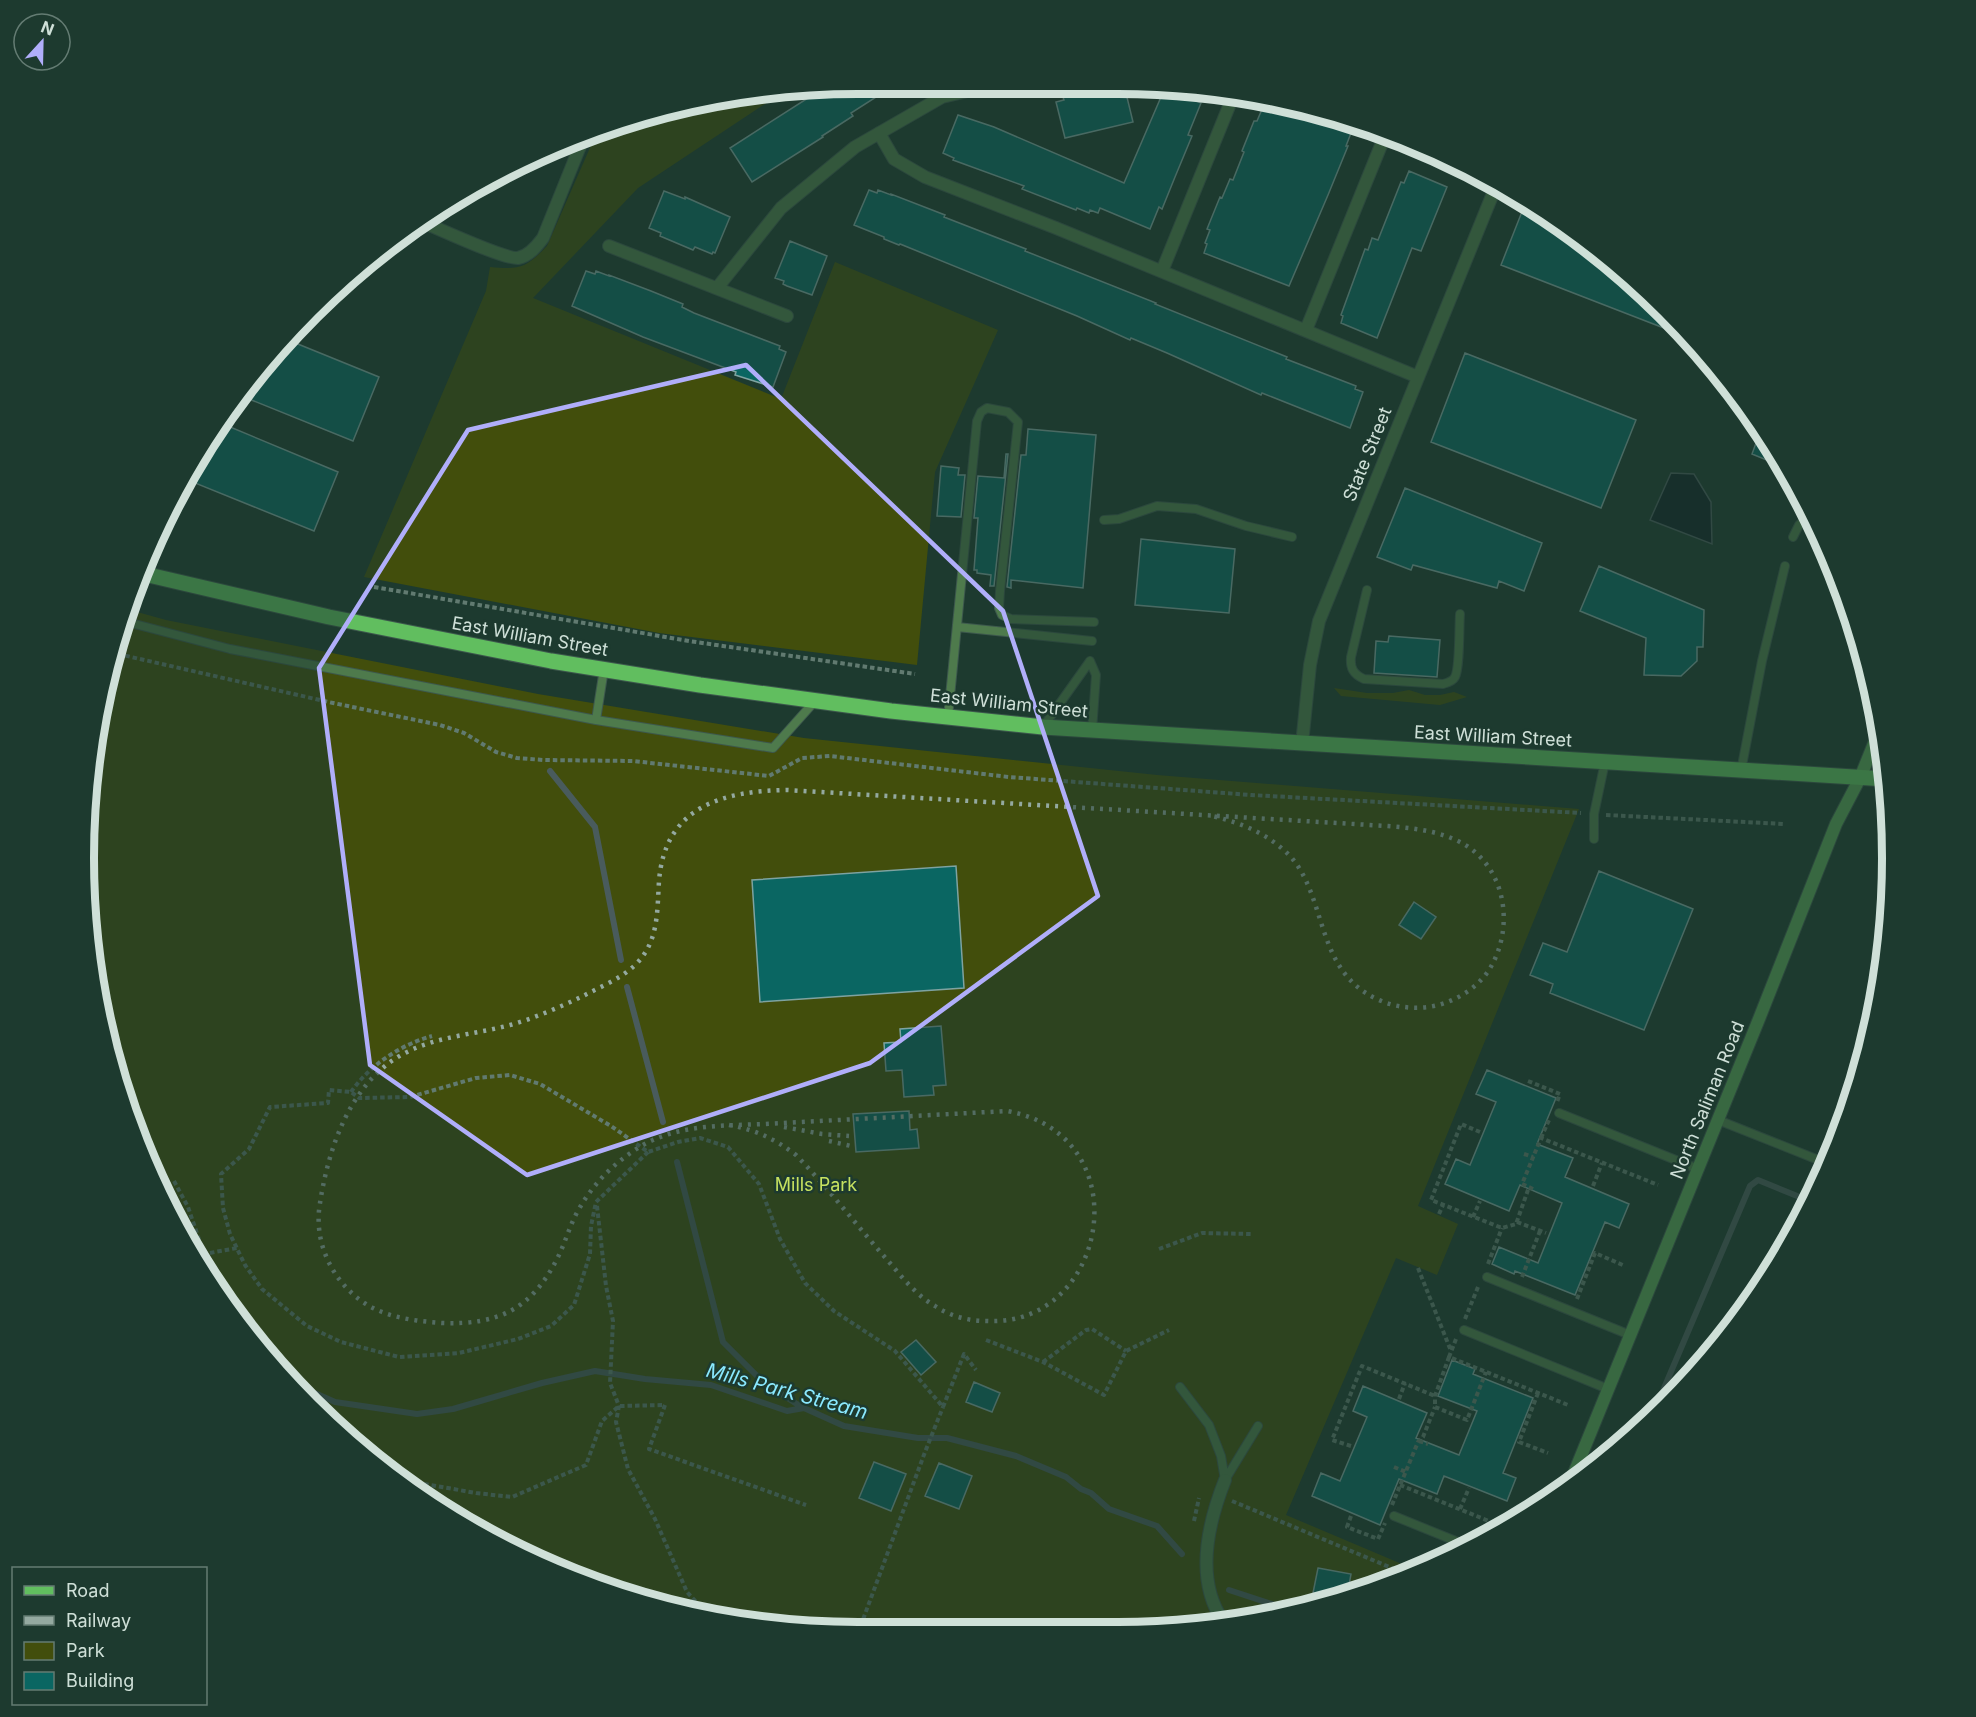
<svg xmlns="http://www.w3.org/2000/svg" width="1976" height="1717" viewBox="0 0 1976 1717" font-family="Inter,sans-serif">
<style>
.green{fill:#424e0c}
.water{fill:#102227;stroke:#495b5c;stroke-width:1.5}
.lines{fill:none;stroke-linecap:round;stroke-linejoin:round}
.stream{stroke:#495b5c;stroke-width:6}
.building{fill:#0a6662;stroke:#7ea3a1;stroke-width:1.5}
.lane-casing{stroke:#3d584d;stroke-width:10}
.street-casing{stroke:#3d584d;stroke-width:14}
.secondary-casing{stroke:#3d584d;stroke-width:14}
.primary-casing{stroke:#3d584d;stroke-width:17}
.path{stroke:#617a70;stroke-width:4;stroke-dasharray:4.5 3;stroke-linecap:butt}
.lane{stroke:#4e7a4c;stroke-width:8}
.street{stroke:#4e7a4c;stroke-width:12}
.secondary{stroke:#59a157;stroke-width:12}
.primary{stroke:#61be5f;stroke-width:15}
.rail{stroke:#94a9a0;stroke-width:4.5;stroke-dasharray:3 6;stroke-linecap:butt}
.marked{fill:none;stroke:#b0aefa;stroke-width:4.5;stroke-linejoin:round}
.labels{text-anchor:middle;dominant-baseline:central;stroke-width:5;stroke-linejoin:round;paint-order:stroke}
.street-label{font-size:18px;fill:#cfe0d8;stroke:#1d3a2f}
.park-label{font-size:18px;fill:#c7e260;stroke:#1d3a2f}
.water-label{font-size:20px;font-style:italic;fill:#8ae9ff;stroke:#1d3a2f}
.rim{fill:none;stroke:#cfe0d8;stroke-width:8}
</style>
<rect width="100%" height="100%" fill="#1d3a2f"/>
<path class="green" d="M780,94L638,188L533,298L781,399L835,262L998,330L935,472L917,665L659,633L364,577L486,291L490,267C520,270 526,268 547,246L596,134L658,110Z
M130,610L166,620L538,694L804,738L1157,775L1579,809L1418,1206L1458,1224L1437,1275L1396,1258L1286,1515L1416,1570L1366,1592L1168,1631L858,1633L707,1618L562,1574L428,1502L276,1369L188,1245L125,1107L86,909L91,757Z
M1334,688L1367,693H1393L1409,690L1425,695H1440L1454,692L1467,697L1440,705L1341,696Z"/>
<path class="water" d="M1671,473L1694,474L1711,502L1712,544L1650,520Z"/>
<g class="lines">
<path class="stream" d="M550,771L595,827L621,960
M627,987L663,1122
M677,1162L723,1342L763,1382L803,1408
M290,1382L335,1402L417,1414L453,1409L542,1383L595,1371L645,1379L711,1385L787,1411L804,1408L844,1426L918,1438H947L1016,1456L1066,1477L1081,1489L1091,1493L1109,1509L1157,1526L1182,1554
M1653,1414L1750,1186L1758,1180L1812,1202
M1229,1590L1284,1608"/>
</g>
<path class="building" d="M858,84L895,85L851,113L853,116L822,136L823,137L752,182L730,148L822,89Z
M1089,88L1125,89L1133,122L1065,138L1056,102L1064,100L1063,97L1077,93L1076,91Z
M1164,90H1173L1201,103L1188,135L1192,136L1175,177L1162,209L1159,207L1150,229L1100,208L1098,213L1090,210L1089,213L1077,208L1076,210L1022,189L1024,186L953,160L954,158L943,153L958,115L994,127L1124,183Z
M1268,102L1283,106L1351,133L1346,146H1348L1328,195L1289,286L1204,253L1207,244L1205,243L1210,230L1207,229L1220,197L1222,198L1230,179L1233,180L1244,152L1242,151L1254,121H1257L1263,107L1266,108Z
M1409,171L1447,187L1421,251L1412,248L1377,338L1341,323L1343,316L1341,315L1365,249L1368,250L1372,238L1378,240L1401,182L1404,183Z
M869,190L877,193L878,190L891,195V194L945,215L944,217L1026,249L1025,251L1156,303L1155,304L1287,357L1286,359L1356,386L1355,389L1363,392L1350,428L1262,393L1261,395L1167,353L1131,338L1130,340L1077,316L900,244L899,245L884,239V237L854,225Z
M664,191L685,199V197L730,217L715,253L713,252L712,254L695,247L693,250L660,236L661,233L649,228Z
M1525,204L1589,244L1687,337L1501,265Z
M790,241L827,256L812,295L787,286L783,284L784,281L775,278Z
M586,271L595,274L596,271L609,276V275L651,291L683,304L682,307L694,313L780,346L779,349L786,352L773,387L735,375L736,372L643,337L572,306Z
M288,340L379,377L353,441L239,395L244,387Z
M1465,353L1636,420L1601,508L1431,442Z
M223,424L338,472L314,531L190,481Z
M1028,429L1096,435L1083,588L1011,580V588L1007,587L1021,455H1026Z
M1760,432L1771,447L1786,468L1752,454Z
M1006,454H1008L994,586H990L991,575L977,573V570H974L978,518H974L978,476L1004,478Z
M941,466L959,468L958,475H965L961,517L937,516Z
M1405,488L1542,543L1524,591L1499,581L1497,588L1413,565L1411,570L1377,557Z
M1141,539L1235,549L1229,613L1135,605Z
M1599,566L1704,610L1703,647H1697V661L1681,676L1644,675L1646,638L1580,611Z
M1389,636L1440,640L1437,677L1374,673L1376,641L1388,642Z
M956,866L964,988L760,1002L752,880Z
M1599,871L1693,909L1644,1030L1550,993L1553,984L1530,975L1543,943L1567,952Z
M1414,902L1436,917L1421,939L1399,925Z
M941,1026L946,1085L933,1086L934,1095L904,1097L902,1070L886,1071L884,1043L901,1042L900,1029Z
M1487,1070L1556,1098L1537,1144L1573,1158L1565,1177L1629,1204L1619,1228L1605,1222L1575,1295L1515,1271L1514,1274L1492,1264L1499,1247L1538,1263L1562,1203L1520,1185L1509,1211L1445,1184L1456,1159L1470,1165L1496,1102L1476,1094Z
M909,1111L910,1130L917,1129L919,1148L856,1152L853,1114Z
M916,1340L936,1362L921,1375L901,1352Z
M1452,1360L1475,1369L1473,1374L1533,1398L1503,1473L1516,1478L1507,1501L1444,1476L1437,1494L1399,1479L1380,1525L1312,1496L1321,1473L1340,1481L1367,1417L1353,1411L1363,1386L1427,1413L1416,1438L1459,1455L1477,1411L1438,1396Z
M974,1382L1000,1393L992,1412L966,1402Z
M874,1462L906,1474L891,1511L859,1498Z
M939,1463L972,1476L959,1509L925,1496Z
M1318,1568L1351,1574L1347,1596L1338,1598L1313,1593Z"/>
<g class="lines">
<defs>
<path id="lane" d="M1104,520L1119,519L1157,506L1196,509L1246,526L1292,537
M1793,537L1799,525L1809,516
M1367,590L1351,657C1350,668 1353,674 1364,679L1443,684C1447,683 1453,681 1455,677C1460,668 1459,627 1460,614
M127,622L230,649L596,720L604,669
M957,627L1092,641
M1090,661L1096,675L1092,731
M948,717L977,421L981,412L987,408L1008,412L1018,422L1000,591L999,608L1002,615L1011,619L1094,622
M596,720L773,748L815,701
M1043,727L1090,661
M1741,771L1762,661L1785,566
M1594,839V814L1605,762
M1559,1113L1698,1169
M1718,1120L1826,1163
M1487,1277L1630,1335
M1464,1330L1608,1389
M1180,1387L1209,1425L1221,1456L1225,1480
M1225,1480L1258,1426
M1394,1516L1468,1546"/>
<path id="street" d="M879,133L894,159L925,177L1056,228L1418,377
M427,224C444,231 504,259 518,258C529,256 537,246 543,238L583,139
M609,246L787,316
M1162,271L1234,94
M717,288L781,208L855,147L942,97L989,86
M1306,330L1386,133
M1302,744L1310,665L1319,621L1496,186
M1223,1621C1195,1580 1208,1523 1225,1480"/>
<path id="secondary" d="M1570,1483L1759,1019L1836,824L1860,778L1879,731"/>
<path id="primary" d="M140,573L329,617L551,661L700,685L891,711L1043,727L1886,779"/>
</defs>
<use href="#lane" class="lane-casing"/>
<use href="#street" class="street-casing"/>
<use href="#secondary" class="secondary-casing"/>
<use href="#primary" class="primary-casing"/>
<path class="path" d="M374,587L689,641L915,674
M118,654L333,703L440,725L464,733L496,752L517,758L543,760L633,761L769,776L802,758L830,756L1009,777L1251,795L1581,813
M1606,815L1785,824
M1885,819L1887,821
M1528,1081L1560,1094L1557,1102
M351,1092C370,1065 400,1045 432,1036
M1480,1132L1461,1124L1431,1200L1502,1228L1516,1224L1529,1187
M1541,1138L1549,1120
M648,1152L596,1202L591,1226L590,1254L574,1305L551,1326L518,1339L459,1353L399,1357L341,1342L307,1326L262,1289L245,1265L230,1234L223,1208L221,1174L249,1149L270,1107L328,1103L329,1090L351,1092L359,1098L410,1097L476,1078L510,1075L540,1084L611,1126L648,1152L678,1142L700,1138L728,1147L759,1184L780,1239L805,1283L834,1311L895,1351L943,1407L964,1354L976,1370
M1524,1154L1533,1157
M174,1181L188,1207L204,1254
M1593,1186L1602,1163
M1533,1189L1522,1184L1541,1138L1658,1185
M597,1206L606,1286L613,1321L610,1383L619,1406L616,1422L628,1469L655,1519L687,1592L707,1614L721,1619
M1439,1214L1443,1205
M1473,1217L1480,1201
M1517,1222L1546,1233
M1159,1249L1202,1233L1251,1234
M200,1262L204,1254L237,1248
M1488,1264L1502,1228
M1418,1268L1451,1351
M1522,1277L1540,1231
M1577,1299L1595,1253L1625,1266
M1465,1319L1478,1287
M1456,1339L1449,1357L1568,1405
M986,1340L1043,1362L1104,1395L1126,1351L1169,1330
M1449,1357L1435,1396V1407L1467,1420L1486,1372
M1043,1362L1086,1330L1092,1329L1126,1351
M1538,1393L1519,1442L1548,1453
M1399,1399L1405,1383
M1419,1441L1428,1444
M1351,1446L1332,1440L1362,1366L1435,1396
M1394,1467L1406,1472
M402,1480L476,1493L512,1497L586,1465L602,1421L619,1406L665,1405L649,1449L806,1505
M1400,1485L1506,1528
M1232,1501L1406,1574
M1392,1505L1418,1442L1423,1437L1435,1407
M1460,1509L1469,1488
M1351,1516L1347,1527L1378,1539L1385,1523
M1194,1521L1199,1498
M1200,1614L1201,1625
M858,1633L925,1452L943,1407"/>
<use href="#lane" class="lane"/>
<use href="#street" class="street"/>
<use href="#secondary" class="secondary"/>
<use href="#primary" class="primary"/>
<path class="rail" d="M729,1125C756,1130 775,1139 796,1155C827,1187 854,1222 883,1255C899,1273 914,1294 935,1306C950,1316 968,1321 987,1321C1109,1327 1142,1135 1007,1111L764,1124C718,1126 671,1124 632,1152C610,1167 592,1186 579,1209C570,1224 566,1241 558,1257C532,1309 499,1325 442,1323C416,1321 388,1318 366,1304C333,1283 313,1243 320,1203C329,1145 352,1078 409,1051C440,1036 477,1034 510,1025C535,1018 560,1007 583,996C600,987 620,979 634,966C659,943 657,912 659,881C665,806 723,791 787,790L1387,826C1411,828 1435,830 1458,841C1506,864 1516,927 1489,970C1476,990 1451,1004 1428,1007C1412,1009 1395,1007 1379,1000C1315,972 1328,900 1291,857C1269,834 1242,823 1212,816
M784,1127L822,1134L849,1136
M829,1141L851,1146"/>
</g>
<path d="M0 0H1976V1717H0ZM746,365L1003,611L1098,896L870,1063L527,1175L370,1065L319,668L468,430Z" fill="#1d3a2f" fill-opacity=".55" fill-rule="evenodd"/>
<path class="marked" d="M746,365L1003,611L1098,896L870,1063L527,1175L370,1065L319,668L468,430Z"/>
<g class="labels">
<g class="street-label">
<text transform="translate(1367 454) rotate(-68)">State Street</text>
<text transform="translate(530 636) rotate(10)">East William Street</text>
<text transform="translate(1009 703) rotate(6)">East William Street</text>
<text transform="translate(1493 736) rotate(3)">East William Street</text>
<text transform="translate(1707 1100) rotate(-68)">North Saliman Road</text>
</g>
<g class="park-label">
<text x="816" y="1184">Mills Park</text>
</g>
<g class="water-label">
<text transform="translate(787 1391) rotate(15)">Mills Park Stream</text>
</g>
</g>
<path d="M0 0H1976V1717H0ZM858 94H1118A764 764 0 0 1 1882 858V858A764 764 0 0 1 1118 1622H858A764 764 0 0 1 94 858V858A764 764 0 0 1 858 94Z" fill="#1d3a2f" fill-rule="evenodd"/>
<path class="rim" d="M858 94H1118A764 764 0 0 1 1882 858V858A764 764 0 0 1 1118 1622H858A764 764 0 0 1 94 858V858A764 764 0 0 1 858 94Z"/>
<rect x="12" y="1567" width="195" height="138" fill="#1d3a2f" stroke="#647c73" stroke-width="1.5"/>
<rect x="24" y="1586" width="30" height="9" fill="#61be5f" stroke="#647c73" stroke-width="1.5"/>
<text x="66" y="1597" font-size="18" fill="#cfe0d8">Road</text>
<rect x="24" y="1616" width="30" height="9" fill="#94a9a0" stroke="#647c73" stroke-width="1.5"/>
<text x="66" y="1627" font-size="18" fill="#cfe0d8">Railway</text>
<rect x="24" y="1642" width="30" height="18" fill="#424e0c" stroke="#647c73" stroke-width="1.5"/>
<text x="66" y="1657" font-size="18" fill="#cfe0d8">Park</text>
<rect x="24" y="1672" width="30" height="18" fill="#0a6662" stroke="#647c73" stroke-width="1.5"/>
<text x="66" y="1687" font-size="18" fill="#cfe0d8">Building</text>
<g transform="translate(42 42) rotate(22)"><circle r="28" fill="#1d3a2f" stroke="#647c73" stroke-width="1.5"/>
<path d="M0-4.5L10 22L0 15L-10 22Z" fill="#b0aefa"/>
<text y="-9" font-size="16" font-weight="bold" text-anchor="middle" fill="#cfe0d8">N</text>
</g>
</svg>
